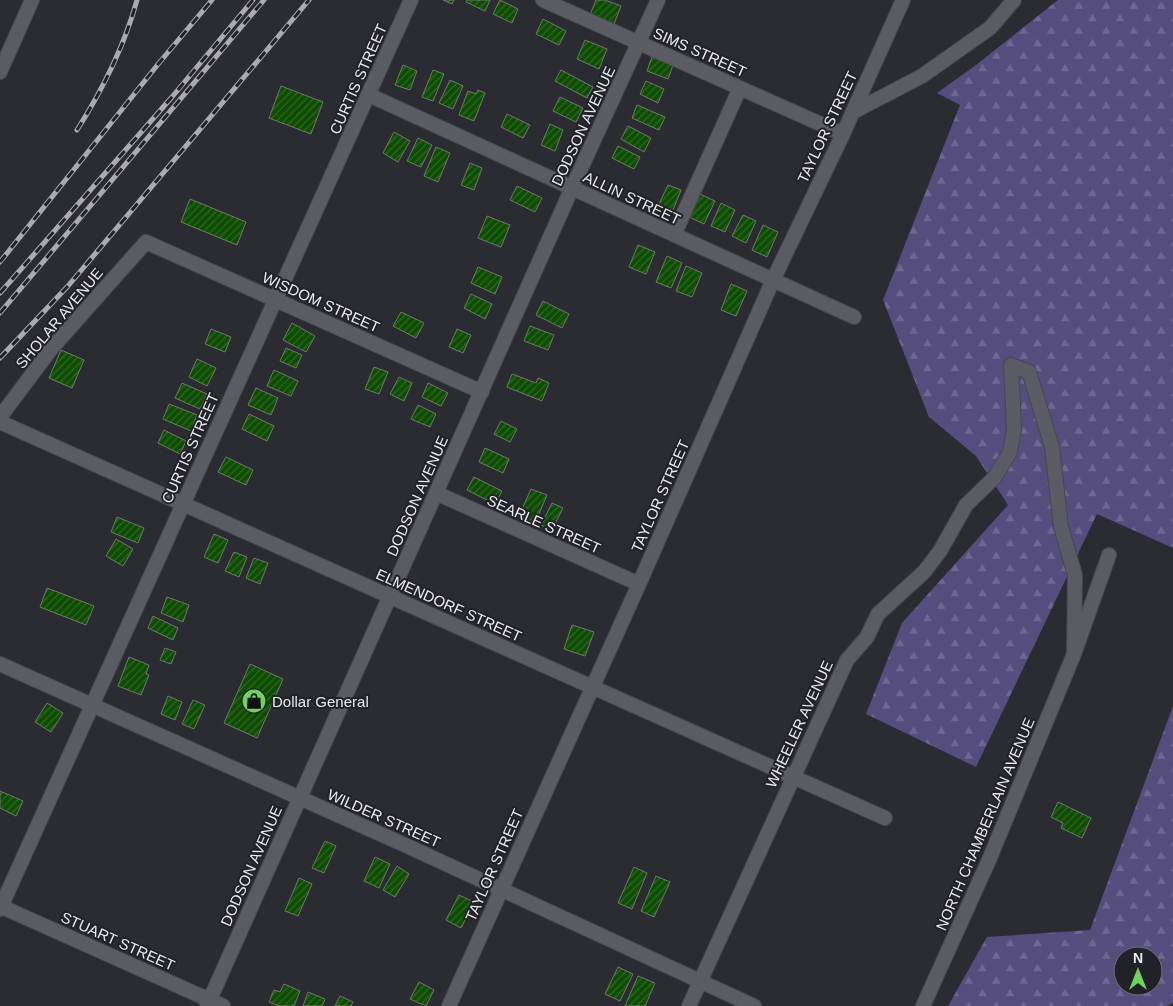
<svg xmlns="http://www.w3.org/2000/svg" width="1173" height="1006" viewBox="0 0 1173 1006" font-family="Arial,sans-serif">
<style>
.forest{fill:url(#forest-firs);fill-rule:evenodd}
.building{fill:url(#building-hatch);stroke:#727870}
.lines{fill:none;stroke-linecap:round;stroke-linejoin:round}
.minor-casing{stroke:#47474d;stroke-width:16}
.minor{stroke:#5b5b63;stroke-width:14}
.rail-casing{stroke:#aaaab0;stroke-width:5}
.rail{stroke:#212128;stroke-width:3;stroke-dasharray:9;stroke-linecap:butt}
.labels{text-anchor:middle;dominant-baseline:central;stroke-width:4;stroke-linejoin:round;paint-order:stroke}
.street-label{font-size:15px;fill:#eaeaef;stroke:#212128}
.poi-label{font-size:15px;fill:#eaeaef;stroke:#212128;text-anchor:start}
</style>
<defs>
<pattern id="forest-firs" width="22" height="20" patternUnits="userSpaceOnUse" patternTransform="scale(1.25)"><rect width="22" height="20" fill="#544d7e"/><path d="M5 1l3.5 6h-7zM16 11l3.5 6h-7z" fill="#6d6791"/></pattern>
<pattern id="building-hatch" width="6" height="6" patternUnits="userSpaceOnUse" patternTransform="scale(1.25)"><rect width="6" height="6" fill="#0d4d00"/><path d="M-1 1l2-2M0 6l6-6M5 7l2-2" fill="none" stroke="#306726"/></pattern>
</defs>
<rect width="100%" height="100%" fill="#2b2b32"/>
<path class="forest" d="M1058,0H1173V548L1097,514L976,767L866,714L902,623L1008,505L976,456L929,417L883,300L960,105L937,93L976,65Z
M1173,706V1003L1167,1006H948L987,937L1090,930ZM1123,956H1153V986H1123Z"/>
<path class="building" d="M443,0H454L452,4Z
M467,0H490L485,11L466,2Z
M500,0L518,9L512,23L493,14Z
M596,0H605L621,6L614,24L590,15Z
M543,19L566,31L559,45L536,34Z
M585,40L607,49L599,69L577,59Z
M652,57L673,65L668,79L647,71Z
M403,65L417,71L410,90L395,85Z
M433,70L444,74L433,101L422,97Z
M561,70L593,87L587,98L555,81Z
M450,80L463,86L453,109L439,103Z
M646,81L664,89L658,103L640,94Z
M281,86L323,102L311,134L269,118Z
M478,90L485,93L474,121L459,115L468,91L476,94Z
M560,97L583,108L576,122L553,111Z
M637,105L665,117L659,130L632,118Z
M507,114L530,125L523,138L501,127Z
M550,124L563,130L555,151L541,145Z
M628,126L651,138L644,152L621,139Z
M394,132L410,141L398,162L383,153Z
M418,138L432,145L421,167L407,161Z
M618,146L640,157L634,169L612,158Z
M436,147L450,153L438,182L424,176Z
M470,163L482,168L474,190L461,185Z
M668,185L681,190L673,210L659,204Z
M517,186L542,198L535,212L510,200Z
M700,194L715,201L704,224L689,217Z
M190,199L246,222L237,245L181,222Z
M721,203L735,210L725,232L711,226Z
M743,215L756,221L746,243L732,236Z
M487,216L510,225L501,247L478,238Z
M763,225L778,232L767,257L752,250Z
M638,245L655,252L646,274L629,267Z
M667,256L682,263L671,288L656,282Z
M686,266L702,273L692,297L676,291Z
M478,267L502,277L495,294L471,283Z
M731,284L747,291L736,316L721,310Z
M471,294L492,304L485,319L464,308Z
M543,301L569,314L562,328L536,315Z
M401,312L424,323L416,338L393,326Z
M292,323L315,336L306,352L283,340Z
M530,326L554,335L548,350L524,341Z
M211,329L231,337L225,352L205,344Z
M457,329L471,335L463,353L449,347Z
M286,348L302,355L296,368L280,361Z
M61,350L84,360L72,388L49,378Z
M197,359L216,368L207,386L189,377Z
M374,367L388,372L379,394L365,389Z
M274,370L298,381L291,396L267,386Z
M512,374L536,383L538,378L549,383L542,401L507,387Z
M399,377L412,383L404,401L390,394Z
M182,383L207,394L200,409L175,398Z
M428,383L448,393L441,406L422,397Z
M256,388L278,398L271,415L248,405Z
M169,404L197,415L191,431L163,419Z
M418,405L436,414L430,427L411,419Z
M249,414L274,426L267,441L242,429Z
M501,421L517,429L510,442L494,434Z
M164,430L186,441L180,454L158,443Z
M485,448L509,459L503,473L479,462Z
M226,457L253,470L246,485L218,472Z
M474,477L502,491L495,504L467,490Z
M531,489L547,495L535,523L519,516Z
M552,503L563,508L552,530L541,525Z
M117,517L144,528L138,543L111,532Z
M214,534L228,540L218,563L204,557Z
M116,539L133,549L123,566L106,556Z
M234,552L247,557L239,577L225,571Z
M254,558L268,563L260,584L246,578Z
M47,588L94,606L86,625L40,607Z
M167,597L189,605L183,622L161,613Z
M153,616L178,628L173,640L148,628Z
M572,625L594,632L585,656L564,649Z
M165,648L176,652L171,664L160,660Z
M129,657L149,665L146,674L149,675L141,695L118,686Z
M250,664L283,679L257,738L224,723Z
M168,696L182,702L175,720L161,714Z
M193,700L205,705L194,729L182,724Z
M47,703L63,713L51,732L35,722Z
M0,791L23,801L16,816L0,808Z
M1058,802L1091,818L1082,838L1061,828L1063,823L1051,817Z
M325,841L336,846L324,873L312,868Z
M375,857L390,864L379,888L364,881Z
M397,866L409,874L395,897L383,890Z
M634,867L647,873L632,909L618,903Z
M656,876L670,882L654,917L641,911Z
M299,878L312,884L298,916L285,911Z
M459,895L474,902L461,928L446,920Z
M618,967L633,974L620,1001L605,994Z
M638,976L655,983L645,1006H625Z
M419,982L434,990L426,1006L410,999Z
M284,984L300,991L294,1006H279L269,1002L274,990L280,992Z
M308,992L325,999L322,1006H303Z
M340,996L353,1002L351,1006H335Z"/>
<g class="lines">
<defs>
<path id="minor" d="M543,0L843,134
M0,72L32,0
M369,95L854,317
M853,112L922,76L990,28L1014,0
M674,235L740,88
M0,417L51,349L146,242L482,392
M0,422L885,818
M436,493L639,584
M0,664L405,845L754,1006
M0,906L223,1006
M0,909L411,0
M207,1006L572,188L658,0
M449,1006L639,584L773,280L843,134L903,0
M689,1006L847,660L867,637L878,614L924,572L940,551L966,505L995,477L1010,452L1014,429L1011,365L1029,372L1052,447L1061,527L1075,575L1074,654
M923,1006L989,860L1074,654L1109,555"/>
</defs>
<use href="#minor" class="minor-casing"/>
<use href="#minor" class="minor"/>
<defs>
<path id="rail" d="M77,130C103,89 124,47 137,0
M0,262L159,63L212,0
M0,293L172,97L253,0
M0,313L264,0
M0,358L68,286L309,0"/>
</defs>
<use href="#rail" class="rail-casing"/>
<use href="#rail" class="rail"/>
</g>
<defs>
<symbol id="shop-disc" viewBox="-11 -11 22 22"><circle r="9.5" fill="#70d35e" stroke="#212128"/><path d="M-5-2.5h2.3a2.7 3.5 0 0 1 5.4 0H5L5.5 6h-11ZM-1.5-2.5h3a1.5 2.3 0 0 0-3 0Z" fill="#111"/></symbol>
</defs>
<g fill-rule="evenodd">
<use href="#shop-disc" x="240" y="687" width="28" height="28"/>
</g>
<g class="labels">
<g class="street-label">
<text transform="translate(700 52) rotate(24)">SIMS STREET</text>
<text transform="translate(358 79) rotate(-66)">CURTIS STREET</text>
<text transform="translate(583 126) rotate(-65)">DODSON AVENUE</text>
<text transform="translate(827 127) rotate(-65)">TAYLOR STREET</text>
<text transform="translate(632 198) rotate(25)">ALLIN STREET</text>
<text transform="translate(321 302) rotate(24)">WISDOM STREET</text>
<text transform="translate(59 318) rotate(-50)">SHOLAR AVENUE</text>
<text transform="translate(190 448) rotate(-66)">CURTIS STREET</text>
<text transform="translate(417 496) rotate(-66)">DODSON AVENUE</text>
<text transform="translate(660 496) rotate(-66)">TAYLOR STREET</text>
<text transform="translate(544 524) rotate(24)">SEARLE STREET</text>
<text transform="translate(449 605) rotate(24)">ELMENDORF STREET</text>
<text transform="translate(799 724) rotate(-65)">WHEELER AVENUE</text>
<text transform="translate(384 818) rotate(24)">WILDER STREET</text>
<text transform="translate(985 824) rotate(-67)">NORTH CHAMBERLAIN AVENUE</text>
<text transform="translate(494 865) rotate(-66)">TAYLOR STREET</text>
<text transform="translate(251 866) rotate(-66)">DODSON AVENUE</text>
<text transform="translate(118 941) rotate(24)">STUART STREET</text>
</g>
<g class="poi-label">
<text x="272" y="701">Dollar General</text>
</g>
</g>
<g transform="translate(1138 971)"><circle r="24" fill="#212128" stroke="#717178"/>
<path d="M0-4L9 19L0 12L-9 19Z" fill="#70d35e"/>
<text y="-8" font-size="14" font-weight="bold" text-anchor="middle" fill="#eaeaef">N</text>
</g>
</svg>
